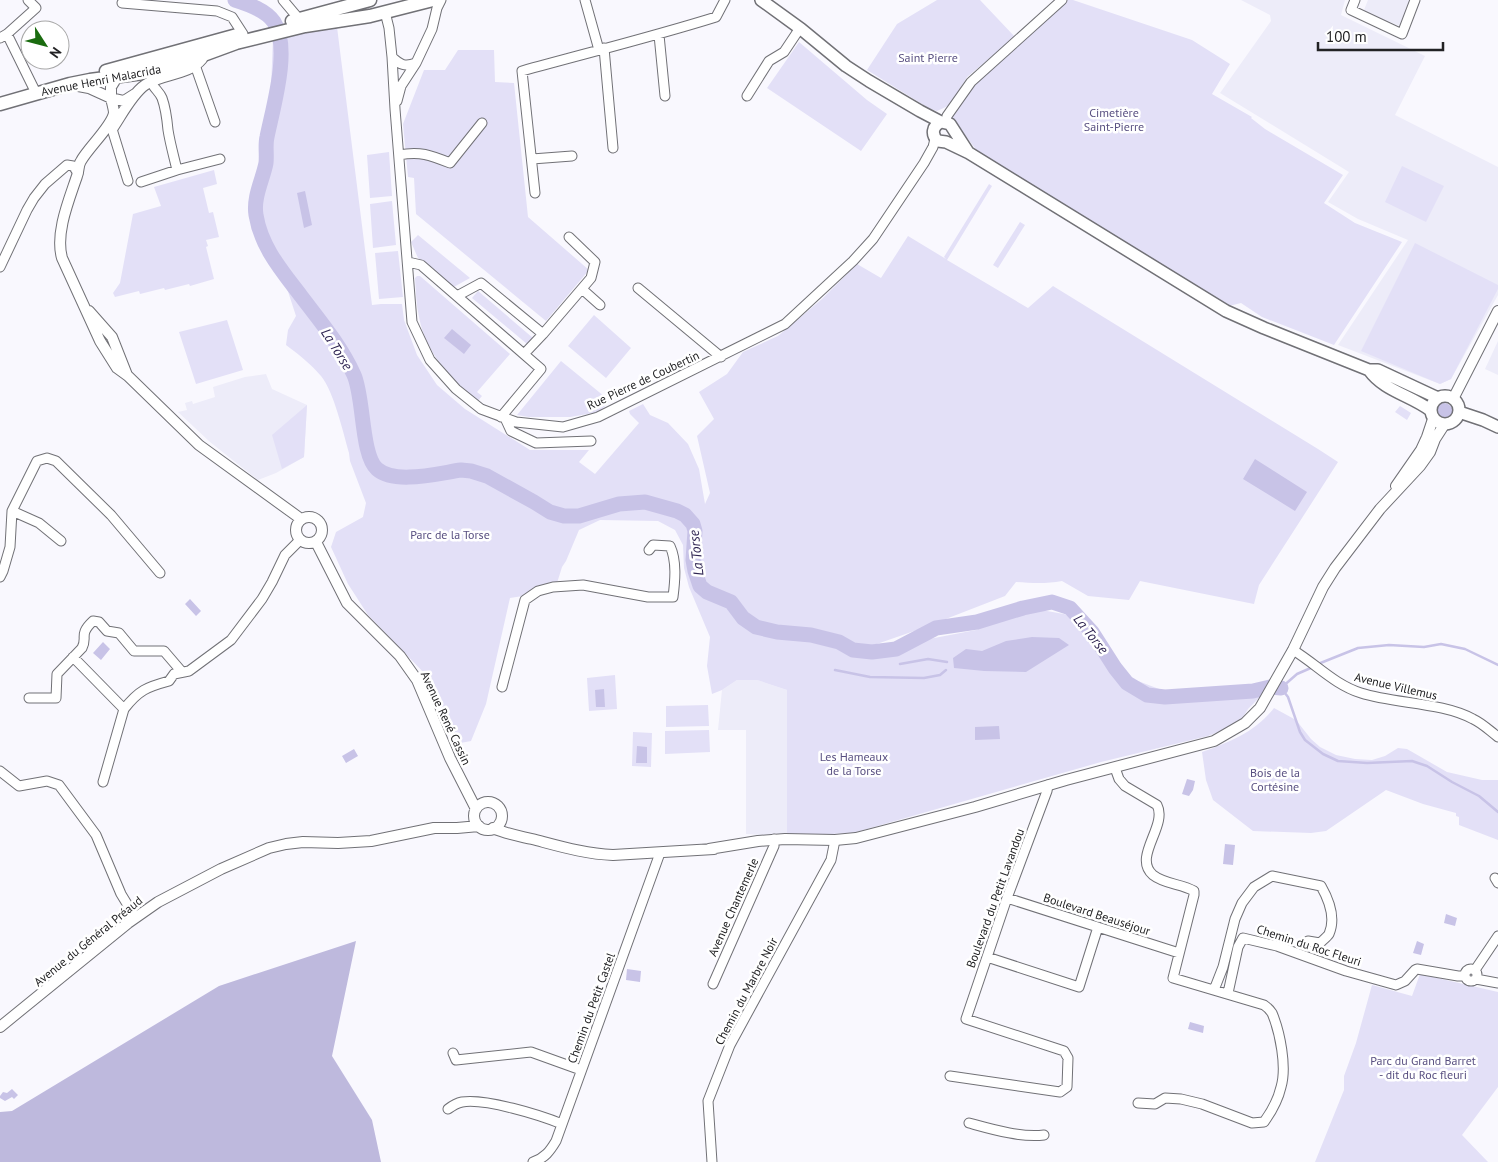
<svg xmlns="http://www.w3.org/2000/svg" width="1498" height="1162" viewBox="0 0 1498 1162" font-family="'PT Sans',sans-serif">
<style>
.built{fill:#edecf9}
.green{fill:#e3e0f7}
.forest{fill:#beb9dd}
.water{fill:#c8c3e7}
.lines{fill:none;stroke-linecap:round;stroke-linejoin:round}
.stream{stroke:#c8c3e7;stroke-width:2.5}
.river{stroke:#c8c3e7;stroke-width:15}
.minor-casing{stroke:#717176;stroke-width:11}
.tertiary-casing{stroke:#717176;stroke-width:12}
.secondary-casing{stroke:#717176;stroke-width:14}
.primary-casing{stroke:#717176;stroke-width:15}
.minor{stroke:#fff;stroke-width:9}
.tertiary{stroke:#fff;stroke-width:10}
.secondary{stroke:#fff;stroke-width:11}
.primary{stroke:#fff;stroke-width:12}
.labels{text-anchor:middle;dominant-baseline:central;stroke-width:5;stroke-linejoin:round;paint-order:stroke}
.park-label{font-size:12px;fill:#584f80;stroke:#fff}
.street-label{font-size:12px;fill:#222224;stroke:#fff}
.water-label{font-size:14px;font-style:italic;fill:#2f2552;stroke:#fff}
</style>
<rect width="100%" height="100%" fill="#f9f8fe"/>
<path class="built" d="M1241,0H1345L1341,15L1425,56L1395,115L1498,167V295L1451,379L1440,384L1338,345L1408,240L1358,219L1328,202L1349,172L1220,93L1271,21L1270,15Z
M1368,0H1410L1400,26L1366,13L1364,10Z
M1498,341V375L1485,369Z
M266,374L272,389L307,405L304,457L276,473L258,480L210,442L178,412L187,410L185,403L192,401L193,404L215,397L213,387L245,377Z
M737,680H757L787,690V836L746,834V730H718L722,690Z"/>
<path class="green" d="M937,0H980L1015,37L967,77L952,102L948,106L937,111L930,109L867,70L897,24Z
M1065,0H1073L1192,40L1230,64L1212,94L1252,117L1251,118L1265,129L1343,175L1324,203L1355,223L1402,242L1334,345L1262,317L1241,303L1229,306L977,151L951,116L969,87Z
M337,27L372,305L381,304H402L404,320L417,355L437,385L465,409L530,450H589L579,462L595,474L639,423L630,414L629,411L643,404L650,415L668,423L688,444L699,469L705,504L710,493L697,436L714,419L699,392L727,374L743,352L778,336L822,299L857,264L881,278L908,236L946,259L944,257L989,184L992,186L947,260L1028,308L1053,286L1318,449L1338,462L1259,585L1254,604L1140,581L1129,600L1088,596L1062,581C1046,584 1032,583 1016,582L1005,596L920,629L871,646L929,639L976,630L1025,607L1080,617L1092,632L1117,673L1167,692L1257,686L1270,687L1248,709L1243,717L1228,728L1208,736L1101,762L853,833L787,836V690L757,680H737L722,690L712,694L707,666L710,637L689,587L684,568L683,545L675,530L658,521L600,520L579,530L566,561L562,567L557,583L550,582L529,595L510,598L486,704L471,741L455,744L427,676L368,615L348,584L331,547L336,532L363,517L366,503L350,461L349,453C343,432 334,392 321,376C312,365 298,354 286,345L288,330L296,316L281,270L266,242L252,211L258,184L268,166L273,37Z
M799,42L867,100L887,114L861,151L767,88Z
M458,50H494L495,82L514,83L528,217L589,270L546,321L416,214L414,178L408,177L403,124L424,70H445Z
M389,152L392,196L370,198L367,155Z
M1402,166L1444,186L1426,222L1385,202Z
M214,170L217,184L203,188L209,213L213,212L219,237L206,240L208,246L206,247L214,279L190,286L189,284L165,290L164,288L140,294L139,291L115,297L113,293L120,283L133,214L161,206L154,187Z
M392,201L396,245L373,248L370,204Z
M1020,222L1025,225L998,268L993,265Z
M418,235L470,278L452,288L418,258L411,242Z
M1415,243L1498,285V289L1451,379L1440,384L1361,351Z
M398,251L403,297L379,299L375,253Z
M417,276H420L510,354L477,392L482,396L477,402C450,377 426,354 419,317C416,304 416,291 415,278Z
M478,291L533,338L527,344L472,298Z
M594,315L631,348L606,378L568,346Z
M227,320L243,370L196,384L179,332Z
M561,361L610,401L599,412L570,417H529L517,415Z
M307,405L304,457L282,469L272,435Z
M1400,406L1411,413L1407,420L1395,412Z
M615,675L617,709L589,711L587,678Z
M708,705L709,726L666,727V706Z
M1274,708L1296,720L1311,739L1320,747L1336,755L1355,759L1372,760L1385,756L1398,748L1407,749L1447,772L1482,780H1498V840L1459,825V817L1456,816V813L1423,804L1386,790L1326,831L1311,833L1253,831L1213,800L1206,780L1202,752C1230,742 1255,732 1274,708Z
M709,730L710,752L665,754V731Z
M633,732L652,733L651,767L632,766Z
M1420,974L1498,992V1087L1462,1135L1488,1162H1315L1344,1090V1076L1356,1043L1372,985L1412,996Z"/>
<path class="forest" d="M356,941L332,1056L372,1120L381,1162H0V1112L12,1111L219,986Z"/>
<path class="water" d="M305,191L312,225L304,228L297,193Z
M452,329L471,345L464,354L444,338Z
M1435 412a9 9 0 1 1 18 0a9 9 0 1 1-18 0Z
M1255,459L1307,492L1295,511L1243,479Z
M190,599L201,611L196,616L185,604Z
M1032,637L1059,638L1069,645L1026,672L984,671L954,668L953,658L966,649L982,651L1006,641Z
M103,642L110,649L101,660L93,653Z
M604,689L605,707H596L595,690Z
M999,726L1000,739L975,740V727Z
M637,746L647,747V763H636Z
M354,749L358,756L346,763L342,756Z
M1187,779L1195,781L1193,790L1189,796L1182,794Z
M1225,844L1235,845L1233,865L1223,864Z
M1446,914L1457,918L1455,926L1444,923Z
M1417,941L1424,944L1421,955L1413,953Z
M627,969L641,971L640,982L626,980Z
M1190,1022L1204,1026L1203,1033L1188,1029Z
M12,1089L18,1095L14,1099L12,1097L5,1101L0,1098V1096L3,1092L7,1093Z"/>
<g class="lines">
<path class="stream" d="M900,664L928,659L947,662
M1318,664L1358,648L1389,645L1424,647L1441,644L1465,649L1498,665
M1313,667L1297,674L1281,688L1288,697L1300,732L1305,740L1323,754L1338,761L1367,763L1412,761L1427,766L1452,782L1479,796L1498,812
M835,670L870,677L924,678L940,675L946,670"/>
<path class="river" d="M235,0C248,4 266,10 274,22C291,48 273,107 267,137C265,145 267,154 266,163C263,179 253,197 256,215C261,247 282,271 301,296C320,321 341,346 354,375C364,397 361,455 377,469C395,485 439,473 461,470L471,471L487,476L534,502L550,512L564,516H579L619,504L645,502L677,511L685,515L693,524L695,531L693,560L695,571L700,586L707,592L731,602L743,618L756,627L777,632L811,635L839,642L853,650L872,652L896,649L936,628L977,622L1023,608L1052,602L1070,608L1092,632L1115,668L1127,683L1147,695L1165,697L1253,691L1270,687L1281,688"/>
<defs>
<path id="minor" d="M283,0L299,19
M585,0L599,50
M1355,0L1351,10L1402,34L1415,0
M122,3L217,11L232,17L243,34
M385,12L389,28L392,57C400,65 405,67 416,63L432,29L437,8L441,0
M7,34L36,93
M659,35L665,96
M0,38L7,34L36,8L28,0
M604,48L613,148
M392,57L395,109L412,322L430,360L456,389L481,409L516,422L563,427L598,417L785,324L853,261L873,239L924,163L933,147L935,139
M195,65L215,122
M151,81C153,88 159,91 162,98C166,109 167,119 168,130C170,143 174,157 177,170
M747,96L769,61L784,52L800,28
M397,101L401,86L416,63
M946,122L947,116L971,82L1062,0
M112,129L128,181
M399,155C420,151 430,155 450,163L482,123
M532,159L572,156
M141,182L177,170L220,159
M535,193L522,71C587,53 652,37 716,17L725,0
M408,262L421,265L541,369L501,417
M0,267L27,210L34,198L45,184L67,165L73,166L78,173
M638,288L721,357
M582,289L600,305
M457,296L481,283L543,334L524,354
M543,334L591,278L595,262L569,237
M505,418L511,431L536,443L591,441
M12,511L39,523L61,541
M0,577L3,571L10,547L12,511L37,461L47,458L56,461L111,515L160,573
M1293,650C1316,664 1335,685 1361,693C1395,704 1442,702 1473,719C1482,723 1490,731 1498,737
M73,657L124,709
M502,687L525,600L538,591L553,587L583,585L648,597H673C675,581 677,561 670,546L653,545L649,550
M29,698H56L57,674L82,648C88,637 78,635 93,621L99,622L107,631L119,633L134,651H164L182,672
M1115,768L1119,779L1125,786L1157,805C1168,826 1132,857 1153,875C1164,884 1182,884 1194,891V895L1173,978L1264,1005C1267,1007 1270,1010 1272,1013C1280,1032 1287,1067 1281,1087C1278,1100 1272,1111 1264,1122L1252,1123L1202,1104L1181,1099L1165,1098L1155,1104L1138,1103
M0,771L19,786L47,781L59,785L96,835L121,894L135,917
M103,782L124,709C139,690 147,687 169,681L174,674L189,671L231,640L262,599L272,582L285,555L300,540
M1495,878L1498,883
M1007,898L1179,953
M987,957L1079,987L1098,927
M1465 975a6 6 0 1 1 12 0a6 6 0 1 1-12 0Z
M1475,970L1498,936
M1476,979L1498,983
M713,984L774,846V839
M1214,990L1223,967L1235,919L1242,903L1254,887L1272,876L1321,886C1329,900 1336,918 1329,934C1327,937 1323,940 1320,943L1308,941
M1228,993L1238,947L1243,938L1277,946L1346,971L1396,985L1405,981L1415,970L1417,969L1458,976H1465
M453,1053L456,1060L531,1052L581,1070
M950,1076L1060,1092L1067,1087L1068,1058L1064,1051L966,1019L1007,898L1047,791L1048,785
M448,1109C452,1106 457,1103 462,1102C485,1098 540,1115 562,1124
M969,1123C991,1129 1021,1138 1044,1135
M533,1162C545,1158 550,1151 556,1141L660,853
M712,1162L708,1101L730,1045L831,860L835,840"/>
<path id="tertiary" d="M119,74L111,87V98L124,101L135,94
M73,85L89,88L111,98C112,103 114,109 114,113C112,126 88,148 81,161C78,165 79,171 77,176C69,200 55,233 62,258L100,341L117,368L128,376L199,445L301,519
M112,129C121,116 132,94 145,85C162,73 188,76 202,59L200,55
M89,311L112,337L127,375
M1453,399L1498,311
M1396,486L1421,450L1427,437L1433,419
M296 530a13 13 0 1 1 26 0a13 13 0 1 1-26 0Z
M316,542L347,603L400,656L417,680L450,758L476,809
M474 816a14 14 0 1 1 28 0a14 14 0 1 1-28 0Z
M493,828C506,834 519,836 532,839C559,846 585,854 613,855L714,849
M709,849L758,841L785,839L835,840L856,838L975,807L1066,780L1214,741L1245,723L1260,708L1293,650L1323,587L1335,568L1380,509L1420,466L1430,452L1435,439L1444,425
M0,1027L128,923L158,902L221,869L269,848L286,844L303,842L338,843L371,841L434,828H457L479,826"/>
<path id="secondary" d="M761,0L801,29L846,66L869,81L920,111L941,122L950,124L968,152
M941,122C932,126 931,135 938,141L946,142L969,153L1226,311L1264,328L1369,370H1378L1438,398
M1369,370C1384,391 1410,395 1430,410
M1431 410a14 14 0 1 1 28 0a14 14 0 1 1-28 0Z
M1459,412L1483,420L1498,427"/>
<path id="primary" d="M292,21L370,0
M106,71L237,35
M0,104L70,84L90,80L143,73L187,61L236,43L305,26L370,16L433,0"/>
</defs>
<use href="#minor" class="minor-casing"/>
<use href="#tertiary" class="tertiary-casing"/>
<use href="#secondary" class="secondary-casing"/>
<use href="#primary" class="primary-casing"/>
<use href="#minor" class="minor"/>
<use href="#tertiary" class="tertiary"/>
<use href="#secondary" class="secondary"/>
<use href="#primary" class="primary"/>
</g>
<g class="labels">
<g class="park-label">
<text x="928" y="57">Saint Pierre</text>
<text x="1114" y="112">Cimetière<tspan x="1114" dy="14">Saint-Pierre</tspan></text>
<text x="450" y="534">Parc de la Torse</text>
<text x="854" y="756">Les Hameaux<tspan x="854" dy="14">de la Torse</tspan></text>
<text x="1275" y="772">Bois de la<tspan x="1275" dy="14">Cortésine</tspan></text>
<text x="1423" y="1060">Parc du Grand Barret<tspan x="1423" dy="14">- dit du Roc fleuri</tspan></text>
</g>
<g class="street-label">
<text transform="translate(101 80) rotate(-11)">Avenue Henri Malacrida</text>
<text transform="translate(643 380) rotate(-25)">Rue Pierre de Coubertin</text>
<text transform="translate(1396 686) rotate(13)">Avenue Villemus</text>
<text transform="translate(446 718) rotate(65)">Avenue René Cassin</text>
<text transform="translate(995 898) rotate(-70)">Boulevard du Petit Lavandou</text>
<text transform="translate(733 907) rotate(-66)">Avenue Chantemerle</text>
<text transform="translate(1097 914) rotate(18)">Boulevard Beauséjour</text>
<text transform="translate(88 941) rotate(-39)">Avenue du Général Préaud</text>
<text transform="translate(1309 945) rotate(18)">Chemin du Roc Fleuri</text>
<text transform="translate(746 991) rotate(-62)">Chemin du Marbre Noir</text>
<text transform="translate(591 1008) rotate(-70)">Chemin du Petit Castel</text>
</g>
<g class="water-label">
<text transform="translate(337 349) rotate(58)">La Torse</text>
<text transform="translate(696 553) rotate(-96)">La Torse</text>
<text transform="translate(1091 634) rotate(51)">La Torse</text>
</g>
</g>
<g transform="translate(45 45) rotate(126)"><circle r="24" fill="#ffffff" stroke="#a7a7a7"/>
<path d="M0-4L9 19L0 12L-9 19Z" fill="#1a6b0f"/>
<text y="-8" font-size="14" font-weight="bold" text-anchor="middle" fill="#222224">N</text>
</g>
<path d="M1318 42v8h125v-8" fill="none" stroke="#222224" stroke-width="2.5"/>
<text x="1326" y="42" font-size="15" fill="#222224" stroke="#ffffff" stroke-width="4" paint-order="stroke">100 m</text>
</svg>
